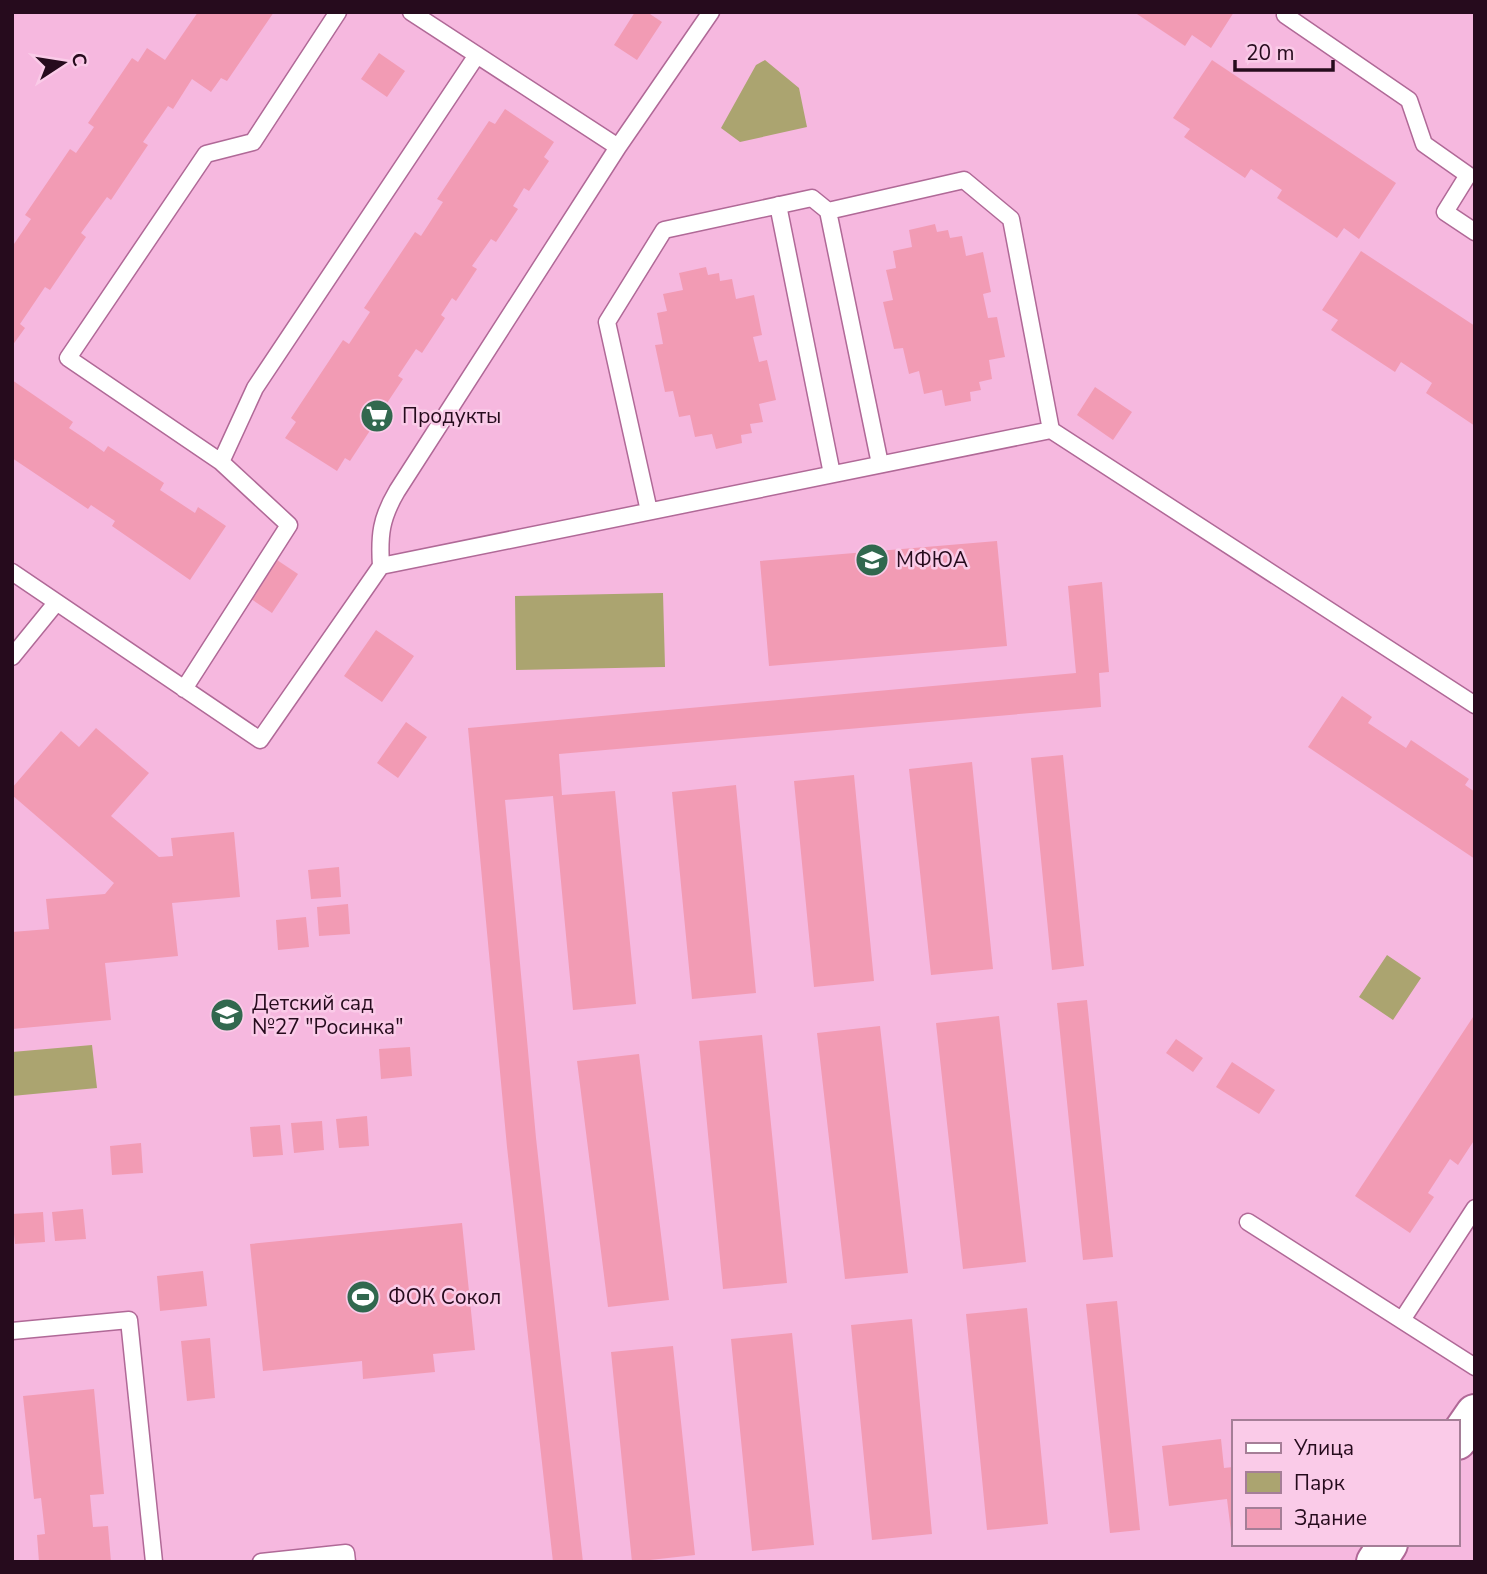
<svg xmlns="http://www.w3.org/2000/svg" width="1487" height="1574" viewBox="0 0 1487 1574" font-family="'Nunito Sans',sans-serif">
<style>
.green{fill:#aba470}
.building{fill:#f29bb4}
.lines{fill:none;stroke-linecap:round;stroke-linejoin:round}
.service-casing{stroke:#b06997;stroke-width:19}
.tertiary-casing{stroke:#b06997;stroke-width:42}
.service{stroke:#fff;stroke-width:16}
.tertiary{stroke:#fff;stroke-width:38}
.labels{text-anchor:middle;dominant-baseline:central;stroke-width:5;stroke-linejoin:round;paint-order:stroke}
.poi-label{font-size:21px;fill:#260b1d;stroke:#facbe8;text-anchor:start}
</style>
<rect width="100%" height="100%" fill="#f6b8df"/>
<path class="green" d="M765,60L799,88L807,127L740,142L721,128L756,65Z
M663,593L665,667L516,670L515,596Z
M1387,955L1421,978L1393,1020L1359,997Z
M92,1045L97,1088L12,1096V1052Z"/>
<path class="building" d="M198,12H274L227,81L221,78L211,92L192,79L173,109L168,106L143,142L148,145L111,200L107,197L81,233L86,237L50,290L45,287L20,324L25,328L12,346V243L14,244L31,219L25,215L70,149L76,153L94,127L88,123L132,58L138,62L147,48L165,60Z
M635,12H647L662,22L637,60L614,45Z
M1134,12H1234L1211,48L1192,35L1185,46Z
M379,53L405,71L387,97L361,79Z
M1212,60L1396,183L1359,239L1344,228L1337,238L1277,198L1282,190L1251,169L1245,178L1184,137L1190,129L1173,118Z
M505,109L554,142L544,157L549,161L529,191L524,188L513,206L518,209L496,242L491,239L472,266L477,269L456,301L452,298L441,315L445,318L422,353L416,349L398,376L403,379L383,409L379,406L366,426L371,429L350,461L345,458L337,471L285,438L296,422L291,418L343,340L349,344L370,312L364,308L415,232L421,236L443,202L437,199L489,121L495,124Z
M935,224L937,232L948,230L950,238L962,236L966,256L983,252L991,292L983,294L988,318L997,317L1005,357L989,360L992,379L979,382L981,390L970,392L971,401L945,406L942,390L924,394L919,371L909,374L903,348L894,349L883,302L893,300L886,270L896,268L893,251L912,247L909,230Z
M1361,251L1475,326V426L1426,393L1432,383L1401,362L1395,372L1331,330L1338,320L1322,310Z
M706,267L708,275L719,273L720,281L732,279L736,299L754,295L762,335L753,337L759,362L767,360L776,400L759,404L763,422L750,424L752,433L741,435L742,443L716,449L712,434L695,437L690,415L679,417L673,391L665,392L655,345L663,344L657,313L667,311L663,294L683,290L679,273Z
M12,380L73,422L69,428L90,442L104,452L108,446L164,483L160,490L195,513L198,507L226,526L190,580L112,526L115,521L91,505L88,509L12,458Z
M1095,387L1132,412L1113,440L1077,415Z
M997,541L1007,646L769,666L760,561Z
M274,558L298,574L272,613L248,597Z
M1102,582L1109,672L1099,673L1101,707L559,754L562,795L615,791L636,1004L573,1010L553,796L505,800L536,1138L583,1562H553L507,1147L468,728L1076,673L1068,586Z
M376,630L414,656L382,702L344,676Z
M1342,696L1372,717L1368,723L1406,748L1411,740L1469,779L1465,785L1475,792V859L1308,747Z
M406,722L427,737L398,778L377,763Z
M96,728L149,773L111,816L159,857L173,856L171,838L234,832L240,897L172,903L178,956L105,963L111,1020L12,1029V932L49,929L46,899L105,894L114,883L12,795V788L61,731L79,747Z
M1063,755L1084,966L1052,970L1031,758Z
M972,762L993,969L931,975L909,769Z
M854,775L874,981L814,987L794,781Z
M736,785L756,993L692,999L672,792Z
M339,867L341,897L311,899L308,870Z
M348,904L350,934L319,936L317,907Z
M306,917L309,947L278,950L276,920Z
M1087,1000L1113,1257L1083,1260L1057,1003Z
M1475,1014V1139L1458,1165L1450,1159L1428,1193L1434,1197L1410,1233L1355,1196Z
M999,1016L1026,1262L963,1269L936,1023Z
M880,1026L908,1273L845,1279L817,1033Z
M762,1035L787,1283L723,1289L699,1041Z
M1176,1039L1203,1058L1193,1072L1166,1053Z
M410,1047L412,1076L381,1079L379,1049Z
M639,1054L669,1300L608,1307L577,1061Z
M1232,1062L1275,1090L1259,1114L1216,1087Z
M367,1116L369,1146L339,1148L336,1119Z
M322,1121L324,1150L294,1153L291,1123Z
M280,1125L283,1155L253,1157L250,1127Z
M141,1143L143,1173L112,1175L110,1146Z
M83,1209L86,1239L55,1241L52,1212Z
M43,1212L45,1242L15,1244L12,1214Z
M462,1223L475,1350L433,1354L435,1372L363,1379L362,1361L263,1371L250,1244Z
M203,1271L207,1306L160,1311L157,1276Z
M1117,1301L1140,1530L1110,1533L1086,1304Z
M1027,1308L1048,1524L987,1530L966,1314Z
M912,1319L932,1534L872,1540L851,1325Z
M792,1333L814,1545L752,1551L731,1339Z
M210,1338L215,1398L187,1401L181,1341Z
M673,1346L695,1555L632,1562L611,1352Z
M94,1389L104,1494L90,1495L93,1527L108,1526L111,1562H39L37,1535L45,1534L43,1515L41,1498L34,1499L23,1396Z
M1221,1439L1224,1468L1233,1467V1532H1231L1227,1499L1169,1506L1162,1446Z"/>
<g class="lines">
<defs>
<path id="service" d="M411,12L618,147
M1287,12L1285,15L1409,100L1424,144L1468,175L1445,212L1475,232
M778,205L832,474
M828,211L880,464
M221,462L255,388L477,55
M649,511L607,322L664,230L812,198L828,211L964,180L1011,219L1051,430
M381,566C379,535 381,518 397,491L618,147L711,12
M12,572L260,740L381,566L1051,430L1475,705
M12,657L56,603
M184,689L289,525L221,462L68,358L206,154L253,142L338,12
M1248,1222L1475,1367
M1402,1320L1475,1208
M12,1331L129,1320L154,1562
M261,1562L346,1553L347,1562"/>
<path id="tertiary" d="M1457,1440L1475,1414
M1376,1562L1388,1544"/>
</defs>
<use href="#service" class="service-casing"/>
<use href="#tertiary" class="tertiary-casing"/>
<use href="#service" class="service"/>
<use href="#tertiary" class="tertiary"/>
</g>
<defs>
<symbol id="supermarket-disc" viewBox="-11 -11 22 22"><circle r="9.5" fill="#31684e" stroke="#facbe8"/><path d="M-6-5.5h2.5l.6 2H6L4.5 2H-2.5L-4.4-4H-6ZM-1.5 3.2a1.3 1.3 0 1 0 .1 0ZM3 3.2a1.3 1.3 0 1 0 .1 0Z" fill="#fff"/></symbol>
<symbol id="university-disc" viewBox="-11 -11 22 22"><circle r="9.5" fill="#31684e" stroke="#facbe8"/><path d="M0-5L7-2L0 1L-7-2ZM-4 1L0 2.5L4 1V4Q0 6-4 4Z" fill="#fff"/></symbol>
<symbol id="school-disc" viewBox="-11 -11 22 22"><circle r="9.5" fill="#31684e" stroke="#facbe8"/><path d="M0-5L7-2L0 1L-7-2ZM-4 1L0 2.5L4 1V4Q0 6-4 4Z" fill="#fff"/></symbol>
<symbol id="stadium-disc" viewBox="-11 -11 22 22"><circle r="9.5" fill="#31684e" stroke="#facbe8"/><path d="M0-5a6.5 5 0 1 0 0 10a6.5 5 0 1 0 0-10ZM-3.5-1.8h7v3.6h-7Z" fill="#fff"/></symbol>
</defs>
<g fill-rule="evenodd">
<use href="#supermarket-disc" x="358" y="397" width="38" height="38"/>
<use href="#university-disc" x="853" y="541" width="38" height="38"/>
<use href="#school-disc" x="208" y="996" width="38" height="38"/>
<use href="#stadium-disc" x="344" y="1278" width="38" height="38"/>
</g>
<g class="labels">
<g class="poi-label">
<text x="402" y="416">Продукты</text>
<text x="896" y="560">МФЮА</text>
<text x="252" y="1003">Детский сад<tspan x="252" dy="24">№27 "Росинка"</tspan></text>
<text x="388" y="1297">ФОК Сокол</text>
</g>
</g>
<rect width="1487" height="1574" fill="none" stroke="#260b1d" stroke-width="28"/>
<rect x="1232" y="1420" width="228" height="126" fill="#facbe8" stroke="#a57e97" stroke-width="2"/>
<rect x="1246" y="1443" width="35" height="10" fill="#ffffff" stroke="#a57e97" stroke-width="2"/>
<text x="1294" y="1455" font-size="21" fill="#260b1d">Улица</text>
<rect x="1246" y="1472" width="35" height="21" fill="#aba470" stroke="#a57e97" stroke-width="2"/>
<text x="1294" y="1490" font-size="21" fill="#260b1d">Парк</text>
<rect x="1246" y="1508" width="35" height="21" fill="#f29bb4" stroke="#a57e97" stroke-width="2"/>
<text x="1294" y="1525" font-size="21" fill="#260b1d">Здание</text>
<g transform="translate(63 63) rotate(78)" stroke="#facbe8" stroke-width="5" paint-order="stroke">
<path d="M0-5L12 26L0 18L-12 26Z" fill="#260b1d"/>
<text y="-10" font-size="19" font-weight="bold" text-anchor="middle" fill="#260b1d">С</text>
</g>
<path d="M1235 60v10h98v-10" fill="none" stroke="#260b1d" stroke-width="3.5"/>
<text x="1246" y="60" font-size="21" fill="#260b1d" stroke="#facbe8" stroke-width="5" paint-order="stroke">20 m</text>
</svg>
